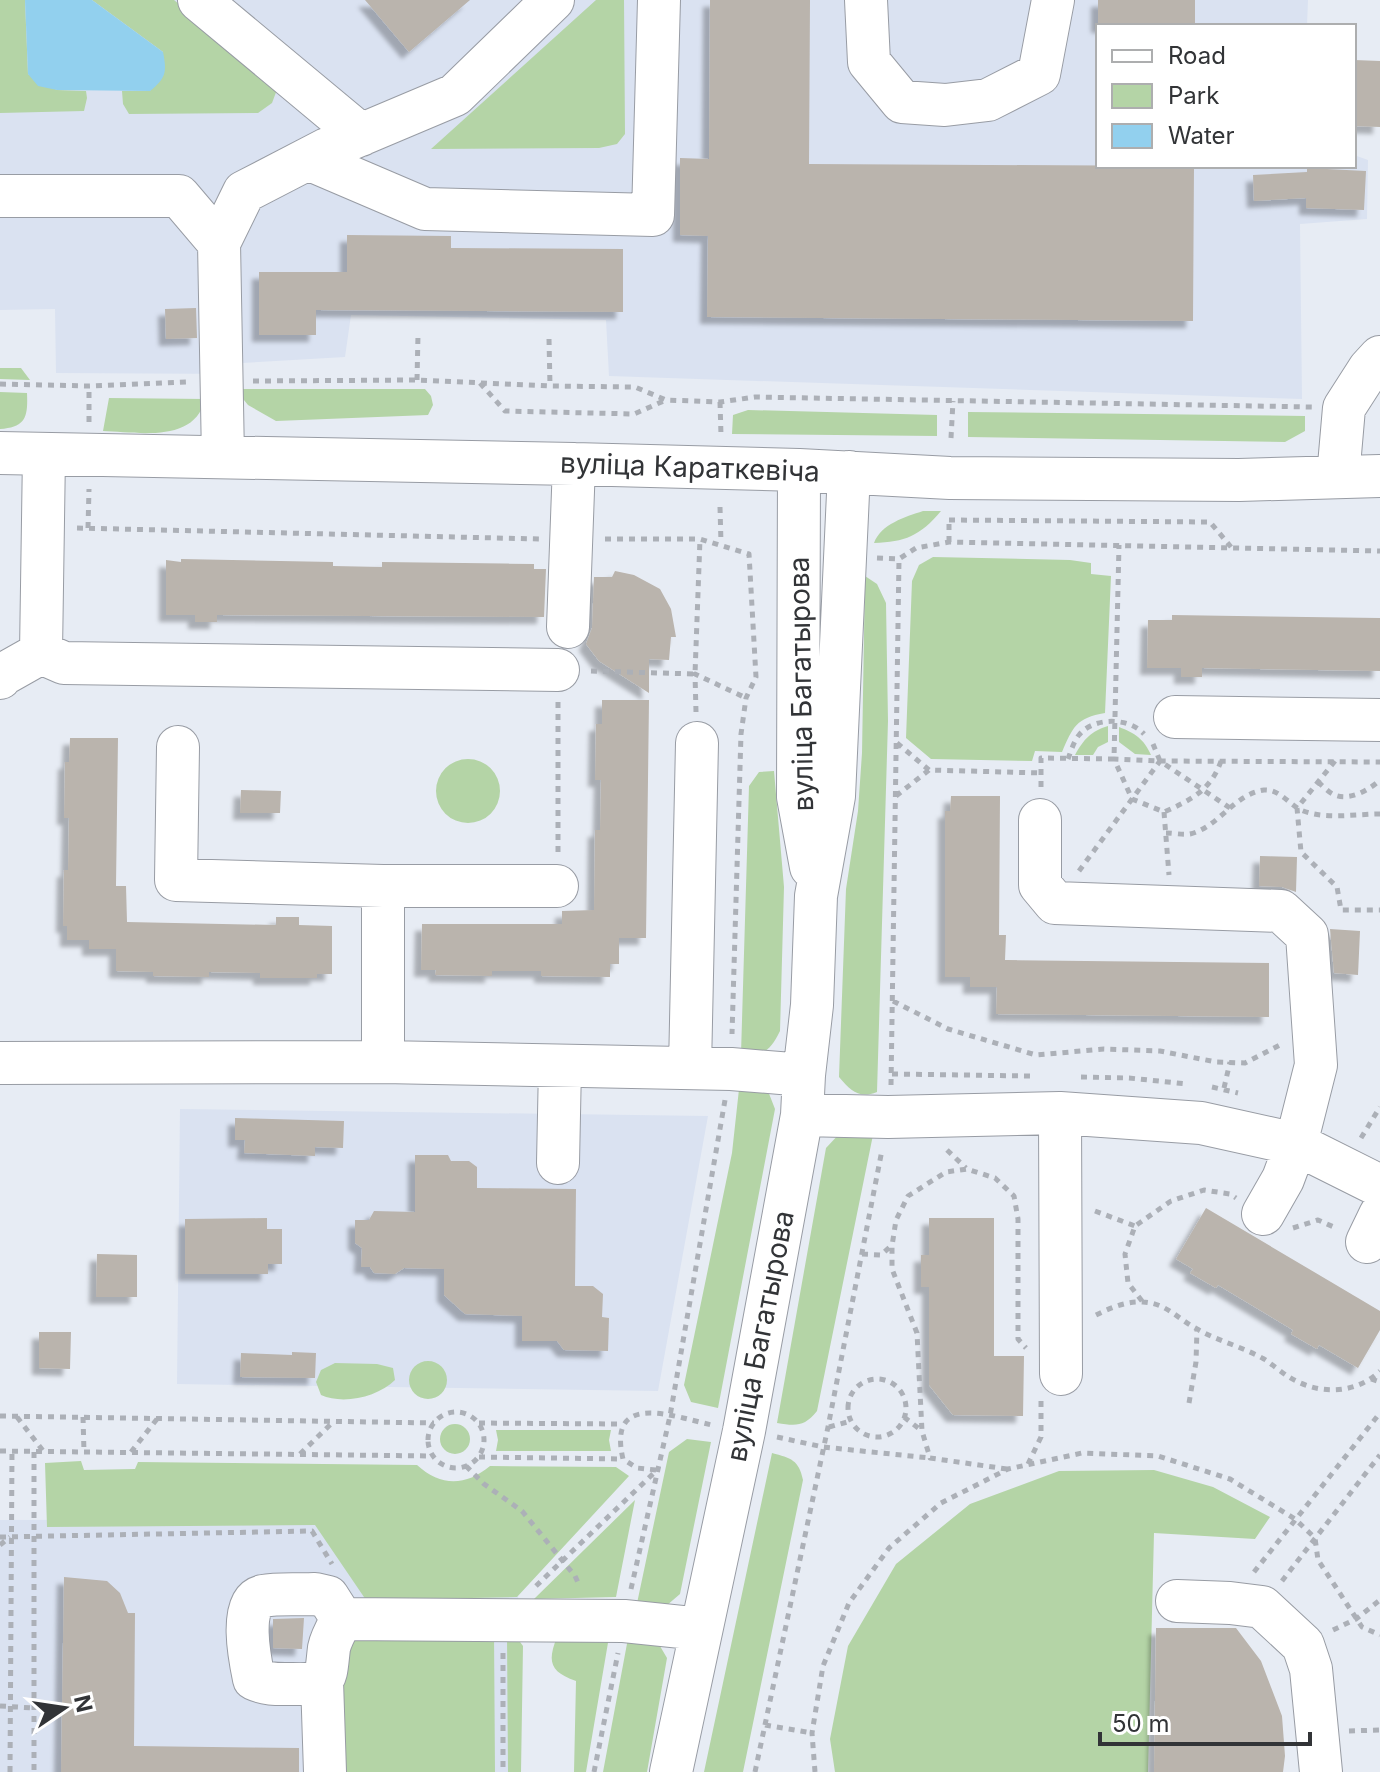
<svg xmlns="http://www.w3.org/2000/svg" width="1380" height="1772" viewBox="0 0 1380 1772" font-family="Inter,sans-serif">
<style>
.built{fill:#dae2f1}
.green{fill:#b4d4a6}
.water{fill:#92d0ee}
.building{fill:#bab4ad;filter:url(#shadow)}
.lines{fill:none;stroke-linecap:round;stroke-linejoin:round}
.minor-casing{stroke:#989ca4;stroke-width:44}
.path{stroke:#acb0b7;stroke-width:5;stroke-dasharray:6 6;stroke-linecap:butt}
.minor{stroke:#fff;stroke-width:42}
.labels{text-anchor:middle;dominant-baseline:central;stroke-width:6;stroke-linejoin:round;paint-order:stroke}
.street-label{font-size:28px;fill:#323437;stroke:#fff}
</style>
<defs>
<filter id="shadow"><feDropShadow dx="-7" dy="7" stdDeviation="2" flood-color="#0004"/></filter>
</defs>
<rect width="100%" height="100%" fill="#e7ecf4"/>
<path class="built" d="M0,0H1308L1307,26H1098V166H1354V155L1368,160L1367,219L1300,224L1302,399L609,376L606,320L351,315L345,357L242,363L241,374L56,373L55,309L0,310Z
M180,1109L708,1116L658,1391L177,1384Z
M520,1519L514,1772H0V1520Z"/>
<path class="green" d="M0,0H25L28,74L57,90L86,91L87,98L84,111L0,113Z
M92,0H174L278,87L272,103L258,113L129,114L123,104L122,91H150L163,52Z
M596,0H624L625,134L617,144L599,148L431,149Z
M0,368H21L30,380L0,379Z
M235,389H425L431,396L433,405L428,415L276,421L248,405Z
M0,392L27,393C28,417 26,427 0,429Z
M109,398L205,399C195,444 136,432 103,431Z
M748,410L937,415V436L732,434L733,415Z
M968,412L1305,416V431L1285,442L968,437Z
M923,511H941C920,536 905,542 874,543C881,524 905,517 923,511Z
M933,557L1070,560L1091,563V574L1111,576L1105,713C1076,718 1073,727 1062,752L1035,751L1032,761L931,759L906,738L912,581L919,565Z
M865,576L877,584L886,603L888,721L877,1092C859,1099 851,1091 839,1077L846,889L858,811L862,753Z
M1108,726V742L1098,747L1093,755H1075C1084,739 1091,731 1108,726Z
M1119,727C1135,733 1144,739 1151,755L1135,754L1119,742Z
M436 791a32 32 0 1 1 64 0a32 32 0 1 1-64 0Z
M774,771L784,887L780,1031C770,1051 764,1056 741,1054L749,786L759,772Z
M740,1080L768,1091L775,1109L718,1408L691,1402L684,1385L732,1153Z
M874,1130L817,1411C804,1427 796,1426 777,1423L826,1148L841,1132Z
M409 1380a19 19 0 1 1 38 0a19 19 0 1 1-38 0Z
M335,1363L377,1364L393,1368L395,1380C378,1397 343,1405 321,1395L316,1382L321,1370Z
M440 1439a15 15 0 1 1 30 0a15 15 0 1 1-30 0Z
M496,1430H611L609,1440L611,1451H496L498,1440Z
M687,1439L711,1442L680,1594L666,1606L636,1608L669,1452Z
M772,1453C791,1458 799,1460 803,1480L743,1772H704Z
M81,1461L84,1470L135,1469L138,1462L417,1465C441,1487 466,1486 490,1466L616,1467L629,1476L517,1597L366,1600L315,1525L47,1527L45,1463Z
M1154,1470L1213,1487L1270,1517L1255,1539L1154,1533L1148,1772H835L830,1739L848,1646L896,1564L970,1504L1059,1471Z
M635,1500L616,1597L534,1599Z
M610,1631L586,1772H574L576,1681C550,1672 547,1662 557,1637Z
M356,1633H494L495,1772H342L338,1649Z
M629,1633L657,1641L667,1658L647,1772H603Z
M515,1635L523,1646L521,1772H508L507,1636Z"/>
<path class="water" d="M25,0H92L163,52C167,72 166,78 150,91L57,90L38,86L28,74Z"/>
<path class="building" d="M365,0H470L409,52Z
M710,0H810L809,164L1194,166L1193,321L707,317L708,236L680,235V158L709,159Z
M1098,0H1195V26H1098Z
M1354,60L1380,61V127L1354,126Z
M1307,168L1366,171L1364,210L1306,208V198L1254,201L1253,175L1307,172Z
M347,235L451,236V248L623,249V312L316,310V335H259V272H347Z
M196,308L197,338L166,339L165,309Z
M181,559L333,562V566L382,567V562L534,564V569H546L544,617L217,615V622H195V615H166V560L181,562Z
M615,571L634,575L660,589L671,609L676,637H671L669,660L649,659V693L599,661L586,644L592,628L594,577H612Z
M1172,615L1380,618V671L1202,668V677H1181V668H1147L1148,620H1172Z
M602,700H649L646,938H619V964H610V977L541,976V971H492V976L435,975L436,970H421L422,924H562V911L594,910L595,830H600L601,780H595L596,724H602Z
M70,738H118L116,886H126L127,922L276,925V917H299V925L332,926V974H317V978H260V973L209,972V977L153,976V972L116,971V949H89V940H67V926H63L64,870H68L69,818H64L65,762H69Z
M241,790L281,791L280,813H240Z
M951,796H1000L999,935H1006L1005,960L1269,963V1017L996,1014L997,987H970V977H945V811H950Z
M1260,856L1297,857L1296,892L1282,887L1259,886Z
M1330,929L1360,931L1358,975L1334,973Z
M235,1118L344,1121L343,1148L315,1147V1156L244,1153L245,1140H235Z
M415,1155H448L451,1161H469L477,1167V1188L576,1189L575,1286H593L603,1294L602,1317L609,1318L608,1351L564,1350L557,1341H522V1316L465,1314L444,1295V1269L404,1268L395,1274L374,1273L370,1267H361L362,1248L355,1243V1220H369L374,1211L415,1212Z
M1206,1208L1380,1311V1330L1358,1368L1319,1345L1317,1349L1291,1334L1293,1330L1218,1285L1216,1288L1190,1273L1193,1269L1176,1259Z
M267,1218V1229H282V1264H268V1274H185V1219Z
M929,1218H994V1356H1024L1023,1416L953,1415L929,1385V1287H921V1255H929Z
M97,1254L137,1255V1297H96Z
M39,1332H71L70,1369L39,1368Z
M292,1352L316,1353L315,1378L240,1377L241,1353L292,1355Z
M64,1577L107,1581L120,1593L128,1613H135L134,1746L299,1748V1772H61Z
M304,1618L302,1649L273,1648V1619Z
M1156,1628H1236L1261,1661L1282,1716L1285,1756L1283,1772H1154Z"/>
<g class="lines">
<defs>
<path id="minor" d="M199,0L361,135
M866,0L869,62L902,102L945,105L988,100L1039,74L1053,0
M308,159L425,209L653,215L659,0
M0,196H179L219,243
M0,453L574,464L799,470L950,478L1239,480L1380,476
M223,457L219,243L244,192L327,149L455,95L553,0
M799,470L798,797L811,867
M1338,477L1344,408L1369,369L1380,357
M568,627L574,464
M41,653L64,663L558,670
M41,653L44,454
M0,678L2,675L41,653
M1175,717L1380,720
M178,747L176,880L383,886H557
M1040,820V885L1055,903L1281,911L1307,935L1316,1065L1296,1144L1283,1179L1263,1214
M383,1062V886
M0,1063L383,1062L731,1069L804,1075
M690,1068L697,743
M1060,1113L1061,1374
M802,1115L888,1117L1060,1113L1201,1123L1296,1144L1380,1186
M558,1163L560,1066
M1367,1242L1380,1215
M315,1594L328,1597L342,1619C337,1628 331,1638 329,1648C325,1681 329,1685 292,1684C279,1684 267,1685 254,1679C250,1660 238,1602 263,1596C279,1593 298,1595 315,1594Z
M1177,1601L1230,1603L1262,1607L1303,1645L1311,1669L1321,1772
M342,1619L624,1621L701,1629
M322,1681L325,1772
M671,1772L744,1431L802,1115L804,1075L812,1005L816,896L834,796L849,472"/>
</defs>
<use href="#minor" class="minor-casing"/>
<path class="path" d="M549,339L550,386
M417,380L418,335
M253,381L417,380L550,386L635,387L666,400L720,402L755,397L1312,407
M480,383L505,411L634,414L666,400
M0,384L89,386L187,382
M720,402L721,435
M89,422V386
M951,438L953,401
M720,507L721,543
M949,520L1210,522L1231,547
M77,528L539,539
M88,528L89,489
M605,539H700L749,554L756,677L746,698L741,734L732,1034
M949,542V519
M877,558L899,559
M591,671L695,674L700,539
M696,712L695,674L746,698
M897,743L929,770L1042,773
M1153,744L1160,761L1114,759L1132,799L1164,812C1191,800 1211,790 1221,761
M1068,759C1071,751 1074,741 1079,735C1093,717 1129,717 1144,734
M1335,761L1297,808L1301,852L1337,887L1341,910H1380
M1318,782C1323,786 1329,793 1335,795C1350,801 1369,790 1380,780
M1041,787V758L1114,759L1119,545
M896,796L929,770
M1230,808L1160,761L1380,762
M1164,812L1169,875
M1166,833C1173,833 1183,835 1190,834C1219,827 1234,794 1264,790C1279,789 1289,804 1301,810C1324,820 1355,814 1380,814
M558,852V702
M1079,871L1160,761
M893,1001L948,1029L1036,1055L1104,1049L1160,1051L1216,1062L1245,1063L1282,1044
M892,1074L1031,1076
M1081,1077L1129,1078L1187,1084
M891,1085L899,559L916,548L949,542L1380,551
M1212,1087L1238,1093
M1224,1088L1230,1062
M1361,1138L1380,1107
M947,1150L966,1168
M1095,1211L1135,1226
M1293,1228L1318,1220L1336,1228
M862,1254L881,1255L891,1246
M1142,1301L1128,1283L1125,1254L1135,1226L1171,1201L1204,1190L1230,1194L1236,1198
M1096,1315C1110,1308 1126,1301 1143,1302C1166,1303 1178,1319 1197,1329C1218,1341 1243,1347 1264,1359C1273,1365 1281,1372 1289,1377C1318,1395 1355,1395 1380,1371
M1371,1379L1380,1382
M848 1408a29 29 0 1 1 58 0a29 29 0 1 1-58 0Z
M1189,1403L1196,1362L1197,1329
M428 1440a28 28 0 1 1 56 0a28 28 0 1 1-56 0Z
M0,1416L434,1423
M17,1417L44,1452
M83,1417L84,1452
M904,1417L922,1431
M479,1423L623,1424
M829,1427L851,1421
M777,1437L823,1447L930,1458
M0,1451L434,1456
M34,1452V1772
M131,1452L157,1419
M300,1454L333,1422
M479,1457L623,1459
M1028,1464L1041,1437V1401
M466,1466L484,1484L522,1511L575,1576L580,1587
M1007,1469L930,1458L922,1431L917,1333L892,1269V1246L896,1220L908,1196L946,1172L967,1169L995,1178L1014,1196L1018,1219V1339L1026,1348
M656,1470L637,1468L623,1459C607,1391 672,1416 712,1425
M0,1537L312,1531L332,1564
M0,1545L10,1537
M1254,1572L1380,1413
M1282,1581L1380,1455
M536,1586L656,1471
M631,1589L670,1416L725,1100
M1333,1630L1356,1619L1380,1600
M503,1653V1772
M0,1706L34,1708
M765,1725L812,1733
M1349,1731L1380,1730
M10,1772L12,1451
M594,1772L618,1653
M755,1772L828,1427L882,1150
M815,1772L812,1733L823,1666L849,1603L889,1548L941,1503L1008,1469L1082,1453L1158,1456L1230,1479L1295,1519L1315,1538L1318,1560L1362,1627L1380,1635"/>
<use href="#minor" class="minor"/>
</g>
<g class="labels">
<g class="street-label">
<text transform="translate(690 467) rotate(2)">вуліца Караткевіча</text>
<text transform="translate(801 684) rotate(-91)">вуліца Багатырова</text>
<text transform="translate(760 1336) rotate(-79)">вуліца Багатырова</text>
</g>
</g>
<rect x="1096" y="24" width="260" height="144" fill="#ffffff" stroke="#adaeaf" stroke-width="2"/>
<rect x="1112" y="50" width="40" height="12" fill="#ffffff" stroke="#adaeaf" stroke-width="2"/>
<text x="1168" y="64" font-size="24" fill="#323437">Road</text>
<rect x="1112" y="84" width="40" height="24" fill="#b4d4a6" stroke="#adaeaf" stroke-width="2"/>
<text x="1168" y="104" font-size="24" fill="#323437">Park</text>
<rect x="1112" y="124" width="40" height="24" fill="#92d0ee" stroke="#adaeaf" stroke-width="2"/>
<text x="1168" y="144" font-size="24" fill="#323437">Water</text>
<g transform="translate(64 1708) rotate(77)" stroke="#ffffff" stroke-width="6" paint-order="stroke">
<path d="M0-6L14 30L0 20L-14 30Z" fill="#323437"/>
<text y="-12" font-size="22" font-weight="bold" text-anchor="middle" fill="#323437">N</text>
</g>
<path d="M1100 1732v12h210v-12" fill="none" stroke="#323437" stroke-width="4"/>
<text x="1112" y="1732" font-size="24" fill="#323437" stroke="#ffffff" stroke-width="6" paint-order="stroke">50 m</text>
</svg>
